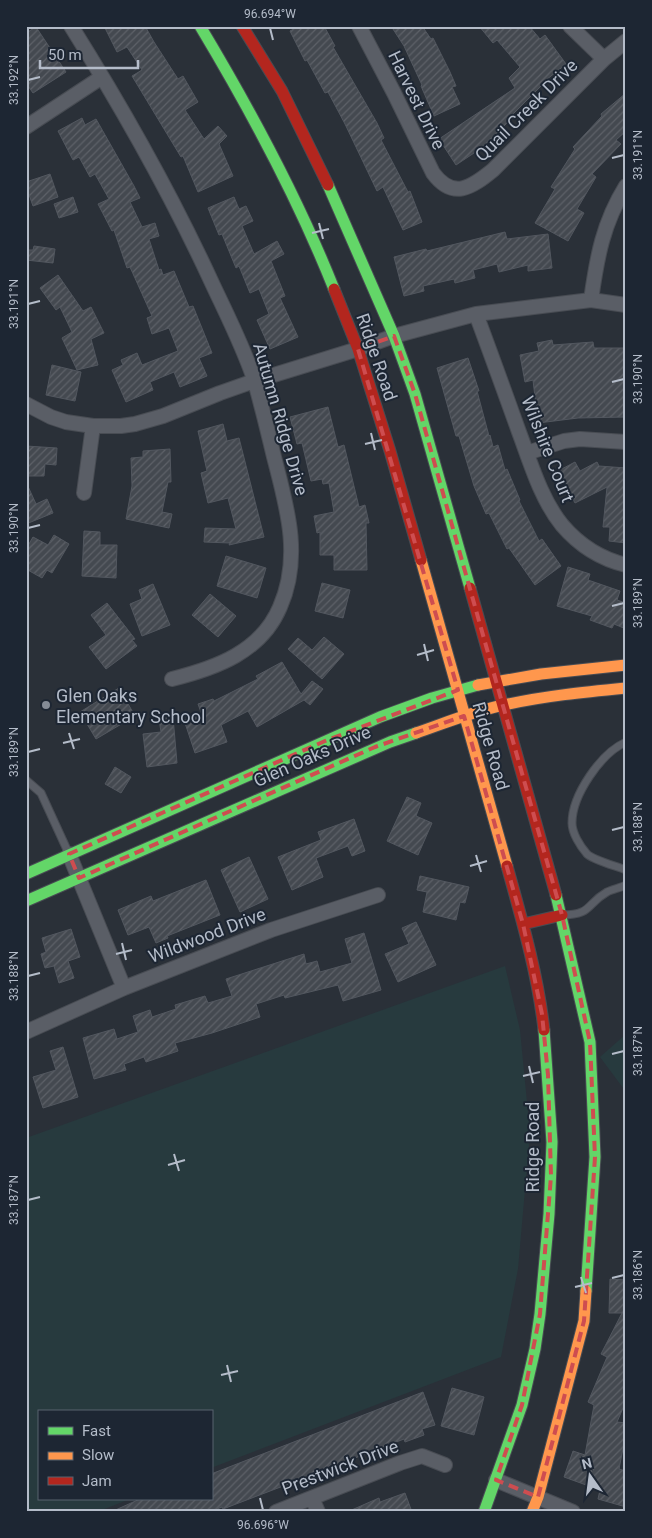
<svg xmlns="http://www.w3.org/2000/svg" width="652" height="1538" viewBox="0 0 652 1538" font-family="Roboto,sans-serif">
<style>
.green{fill:#273a3e}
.building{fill:url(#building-hatch);stroke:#52575f}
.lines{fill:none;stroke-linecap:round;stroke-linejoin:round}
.lane-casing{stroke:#484c53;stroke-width:9}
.street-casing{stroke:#484c53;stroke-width:16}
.fast-casing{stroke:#484c53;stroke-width:13}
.slow-casing{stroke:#484c53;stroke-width:13}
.jam-casing{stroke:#484c53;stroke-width:13}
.lane{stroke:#5a5e66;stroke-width:7}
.street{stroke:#5a5e66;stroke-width:14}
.fast{stroke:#63d668;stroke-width:11}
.slow{stroke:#ff974d;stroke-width:11}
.jam{stroke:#b3261e;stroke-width:11}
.marked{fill:none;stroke:#ce4d50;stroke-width:4;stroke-dasharray:10 6;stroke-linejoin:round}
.ticks{fill:none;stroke:#b4bcc9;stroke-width:2}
.poi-dot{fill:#848b96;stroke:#1d2633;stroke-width:2}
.labels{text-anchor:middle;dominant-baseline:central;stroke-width:4;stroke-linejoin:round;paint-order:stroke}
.street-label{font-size:18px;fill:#b4bcc9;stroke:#1d2633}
.poi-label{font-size:18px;fill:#b4bcc9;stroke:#1d2633;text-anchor:start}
.neatline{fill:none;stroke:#b4bcc9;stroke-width:2}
.ticks-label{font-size:12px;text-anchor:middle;fill:#b4bcc9}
</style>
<defs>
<pattern id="building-hatch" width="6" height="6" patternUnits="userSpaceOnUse" patternTransform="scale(1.25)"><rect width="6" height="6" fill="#444950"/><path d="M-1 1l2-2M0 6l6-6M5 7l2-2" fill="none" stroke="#5d6168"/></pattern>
</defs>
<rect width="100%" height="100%" fill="#2a3038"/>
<path class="green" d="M505,966L520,1030L530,1133L518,1269L501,1357L211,1468V1412H39V1499H130L97,1512H26V1138Z
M626,1034V1092L600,1057Z"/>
<path class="building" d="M104,26H145L154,42L178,79L183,76L198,102L185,110L204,139L218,126L227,136L219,144L233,176L198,192L183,156L181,157L132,76L142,70L127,47L117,52Z
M299,26H324L335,46L333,47L377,123L384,138L381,140L408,192L410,191L422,222L403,230L383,187L377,191L345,124L328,92L325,93L307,60L305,61L290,31Z
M391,26H422L431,39L433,38L450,72L456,86L452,87L460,104L434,116L421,86L422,85L404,46Z
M479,26H529L540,39L545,35L566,64L541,84L542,85L513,114L514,116L483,147L456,165L439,139L515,88L509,78L520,67L497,40L493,43Z
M36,27L66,72L33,93L26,83V33Z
M626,93V131L616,140L621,144L592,174L596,177L577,209L584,213L568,241L535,223L555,189L551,187L575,149L573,147L602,116L601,114Z
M82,118L85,125L96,119L134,186L140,198L130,202L142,227L155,223L159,236L149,239L159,270L161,269L163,275L174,271L189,307L193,306L212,353L199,358L207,376L180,387L174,372L150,382L153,390L126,402L112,370L123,365L121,360L137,353L142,365L178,351L169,328L152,334L147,318L152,316L130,267L127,268L114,230L112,231L98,204L109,199L95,174L90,177L79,157L73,160L58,131Z
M50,174L58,197L33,206L26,186V182Z
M73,197L78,212L59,218L54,204Z
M234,197L239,209L246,206L253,221L242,226L254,254L277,241L284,254L271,261L285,296L280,298L298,337L270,349L257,320L269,314L259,289L250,293L239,266L236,268L222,234L219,235L208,208Z
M505,232L507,239L548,234L552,268L528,271V265L499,272L497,264L473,270L475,278L455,283L454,279L423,286L424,291L404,296L394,257L426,249L427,251Z
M34,246L55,249L53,263L26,260V250H33Z
M58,275L83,311L91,307L104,333L91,339L98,365L77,370L62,338L72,332L60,307L56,310L40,288Z
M552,340L553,345L593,342L594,348H626V417L578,418L538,423L533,380L525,382L520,355L539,351L537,343Z
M468,358L479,391H477L489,436L490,435L493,447L498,445L505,470L507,469L520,500L519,501L539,541L542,539L561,566L535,585L509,548L507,549L489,513L486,514L474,486L459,436H456L437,368Z
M52,365L81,372L75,401L46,395Z
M328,407L338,447L344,445L359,507L365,505L369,523H366L367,570H334V555H320V532L317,533L314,516L334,512L329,483L323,484L322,479L311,481L302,443L297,444L290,417Z
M223,424L227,441L239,438L264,537L229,545L230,543L204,542L205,528L236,529L228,498L208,503L201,473L207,471L198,431Z
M26,446L57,448L56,465L45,464L44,476H26Z
M170,449L171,482H168L162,512L172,514L169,528L126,519L132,486L131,458L143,457V451Z
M575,462L580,471L597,462L599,466L626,468V543L609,541L610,527H603L607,487L575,503L558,471Z
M26,482L36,504L47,499L53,513L26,524Z
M84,531L100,532V545H117L116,578L82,576Z
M54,535L69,544L52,573L47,570L42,578L26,569V549L33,537L48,545Z
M226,556L266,568L257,598L217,586Z
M568,567L590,574L588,580L620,591L617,600L626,603V629L614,624L612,628L590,620L592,616L557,606Z
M322,583L350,590L343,618L315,611Z
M153,584L170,625L142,636L130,604L142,599L139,590Z
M210,594L236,616L218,637L192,615Z
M107,603L135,639L132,640L137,646L106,669L89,647L106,635L91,615Z
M324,637L344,654L322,679L288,649L298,638L312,650Z
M282,662L301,694L312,681L323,689L310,705L304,700L257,727L248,711L221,725L227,742L195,753L184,720L202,715L198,704L213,699L214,701L258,679L256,676Z
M119,688L135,716L96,739L80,712Z
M173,717L177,763L147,767L143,734L161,732L159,719Z
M115,767L131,777L121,793L105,784Z
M407,797L421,803L416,816L432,823L418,855L387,841Z
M354,819L365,851L352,856L348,846L316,858L323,877L292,890L278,857L321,840L318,832Z
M249,857L268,899L240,912L221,870Z
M420,876L469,887L465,903L460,902L456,920L423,912L427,892L417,890Z
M206,880L220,915L167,936L168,938L156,943L149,927L128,935L118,910L151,896L153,901Z
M416,922L436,965L398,982L385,954L409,944L402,928Z
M71,929L80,957L68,961L74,978L59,983L54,966L45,968L41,954L46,952L42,938Z
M364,933L381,990L343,1001L338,985L285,998L284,995L256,1004L260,1017L212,1033L175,1043L178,1051L146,1062L144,1057L124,1064L126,1070L94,1079L83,1038L114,1029L117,1039L138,1032L133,1016L150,1010L152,1017L176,1009L175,1005L205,996L208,1003L232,996L226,979L304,954L306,964L317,961L320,972L352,963L345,939Z
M63,1047L78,1097L43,1108L33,1077L56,1070L50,1051Z
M610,1279L626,1280V1401L617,1422L626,1423V1433L619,1469L626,1471V1507L598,1499L600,1490L564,1477L573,1451L585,1455L594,1405L588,1402L607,1357L601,1354L622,1313H609Z
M452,1388L484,1397L474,1435L441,1426Z
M423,1392L435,1425L422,1429L424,1435L405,1442L404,1439L332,1467L331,1465L291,1483L223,1509L222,1507L209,1512H111L140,1499H211V1474Z
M405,1493L412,1512H347L379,1498L380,1502Z"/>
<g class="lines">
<defs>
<path id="lane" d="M626,742C601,753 572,795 572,823C572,833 580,846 587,854C593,860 616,866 626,870
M26,780L41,793L69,854
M562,915C592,915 586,904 607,892C613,889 620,888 626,885"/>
<path id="street" d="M71,26C123,109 171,194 212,283C227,315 244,348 255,382C262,407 268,432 274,457C287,507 302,557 280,607C261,652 216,668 172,679
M359,26L394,93L433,173C453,200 471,188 493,170L604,59L626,41
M570,26L604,59
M26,127L102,77
M591,300C597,257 603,223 626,186
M476,314C491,354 505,393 519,432C531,464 541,499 562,525C579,545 601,559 626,565
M26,404L51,417L66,422L93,426H121L135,424L163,416L220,393L254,381L358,349L394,336L476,314L591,300L626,305
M527,453L564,441L580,439L626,442
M84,493L93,426
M69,854L124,988
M26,1032L124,988L271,930L378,895
M496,1480L573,1512
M312,1498L318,1512
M276,1512L400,1463L422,1456L445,1465"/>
<path id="fast" d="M200,26C251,111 297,196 334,289
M328,185L394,336L415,394L470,588
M26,874L380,717L432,698L478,685
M556,895L590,1042L595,1157L586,1291
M26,901L390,742L416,733
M484,1512L522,1405L535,1349L540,1314L549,1214L552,1142L544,1030"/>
<path id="slow" d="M421,560L507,866
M478,685L541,674L626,665
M416,733C445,723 474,711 504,705C544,696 585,692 626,688
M532,1512L538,1497L584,1321L586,1291"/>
<path id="jam" d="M242,26L282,91L328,185
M334,289L358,349L390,451L421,560
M470,588L556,895
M507,866C522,920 538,975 544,1030
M523,924L562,915"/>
</defs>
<use href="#lane" class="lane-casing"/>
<use href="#street" class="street-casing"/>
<use href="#fast" class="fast-casing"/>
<use href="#slow" class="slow-casing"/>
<use href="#jam" class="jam-casing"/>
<use href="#lane" class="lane"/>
<use href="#street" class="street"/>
<use href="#fast" class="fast"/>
<use href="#slow" class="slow"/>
<use href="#jam" class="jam"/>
</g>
<path class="marked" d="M394,336L415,394L562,915L590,1042L595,1157L584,1321L538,1497L496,1480L522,1405L540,1314L551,1176L548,1075L542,1014L523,924L464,716L375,747L79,878L69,854L325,741L458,690L358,349Z"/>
<path class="ticks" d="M270,28L273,40M28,80L40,77M612,158L624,155M319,223L323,239M312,233L329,229M28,304L40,301M612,382L624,379M371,433L375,450M365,444L382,440M28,528L40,525M612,606L624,603M424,644L428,661M417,655L434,650M69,733L74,749M63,743L80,739M28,752L40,749M612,830L624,827M476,855L481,872M470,866L487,861M122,943L126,960M116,954L132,950M28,976L40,973M612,1054L624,1051M529,1066L533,1083M523,1076L540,1072M174,1154L179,1171M168,1165L185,1160M28,1200L40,1197M581,1277L586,1293M612,1278L624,1275M575,1287L592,1283M227,1365L231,1382M221,1375L238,1371M260,1498L263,1510"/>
<circle class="poi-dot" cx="46" cy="705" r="5"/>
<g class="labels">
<g class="street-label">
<text transform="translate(417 100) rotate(64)">Harvest Drive</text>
<text transform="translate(526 110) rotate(-45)">Quail Creek Drive</text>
<text transform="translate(377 357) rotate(71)">Ridge Road</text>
<text transform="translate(281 419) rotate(74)">Autumn Ridge Drive</text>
<text transform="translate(548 449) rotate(68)">Wilshire Court</text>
<text transform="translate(491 746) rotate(74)">Ridge Road</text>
<text transform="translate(312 756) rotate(-24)">Glen Oaks Drive</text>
<text transform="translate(207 935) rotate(-21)">Wildwood Drive</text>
<text transform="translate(532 1147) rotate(-90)">Ridge Road</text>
<text transform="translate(340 1467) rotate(-21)">Prestwick Drive</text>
</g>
<g class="poi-label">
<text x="56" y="695">Glen Oaks<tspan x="56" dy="21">Elementary School</tspan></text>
</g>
</g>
<rect width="652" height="1538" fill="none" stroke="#1d2633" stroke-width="55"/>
<rect x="38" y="1410" width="175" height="90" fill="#1d2633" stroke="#59626f"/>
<rect x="48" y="1427" width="25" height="8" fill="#63d668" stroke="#59626f"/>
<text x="82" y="1436" font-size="15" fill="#b4bcc9">Fast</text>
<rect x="48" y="1452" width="25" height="8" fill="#ff974d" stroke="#59626f"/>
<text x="82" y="1460" font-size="15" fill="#b4bcc9">Slow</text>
<rect x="48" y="1477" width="25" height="8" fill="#b3261e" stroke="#59626f"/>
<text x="82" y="1486" font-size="15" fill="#b4bcc9">Jam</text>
<g transform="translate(590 1476) rotate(346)" stroke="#1d2633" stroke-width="4" paint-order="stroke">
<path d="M0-4L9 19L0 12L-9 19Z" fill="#b4bcc9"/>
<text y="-8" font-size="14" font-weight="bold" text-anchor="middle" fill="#b4bcc9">N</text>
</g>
<path d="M40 60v8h98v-8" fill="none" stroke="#b4bcc9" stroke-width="2.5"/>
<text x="48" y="60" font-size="15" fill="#b4bcc9" stroke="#1d2633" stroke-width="4" paint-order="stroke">50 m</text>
<rect x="28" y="28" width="596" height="1482" class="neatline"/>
<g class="ticks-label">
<text x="270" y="18">96.694°W</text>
<text transform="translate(14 80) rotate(-90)" y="4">33.192°N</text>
<text transform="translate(638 155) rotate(-90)" y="4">33.191°N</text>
<text transform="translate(14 304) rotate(-90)" y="4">33.191°N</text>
<text transform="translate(638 379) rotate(-90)" y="4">33.190°N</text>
<text transform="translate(14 528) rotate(-90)" y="4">33.190°N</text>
<text transform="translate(638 603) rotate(-90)" y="4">33.189°N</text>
<text transform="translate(14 752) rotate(-90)" y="4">33.189°N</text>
<text transform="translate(638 827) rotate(-90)" y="4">33.188°N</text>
<text transform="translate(14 976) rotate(-90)" y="4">33.188°N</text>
<text transform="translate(638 1051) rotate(-90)" y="4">33.187°N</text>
<text transform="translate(14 1200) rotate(-90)" y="4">33.187°N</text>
<text transform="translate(638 1275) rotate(-90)" y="4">33.186°N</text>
<text x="263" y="1529">96.696°W</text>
</g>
</svg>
